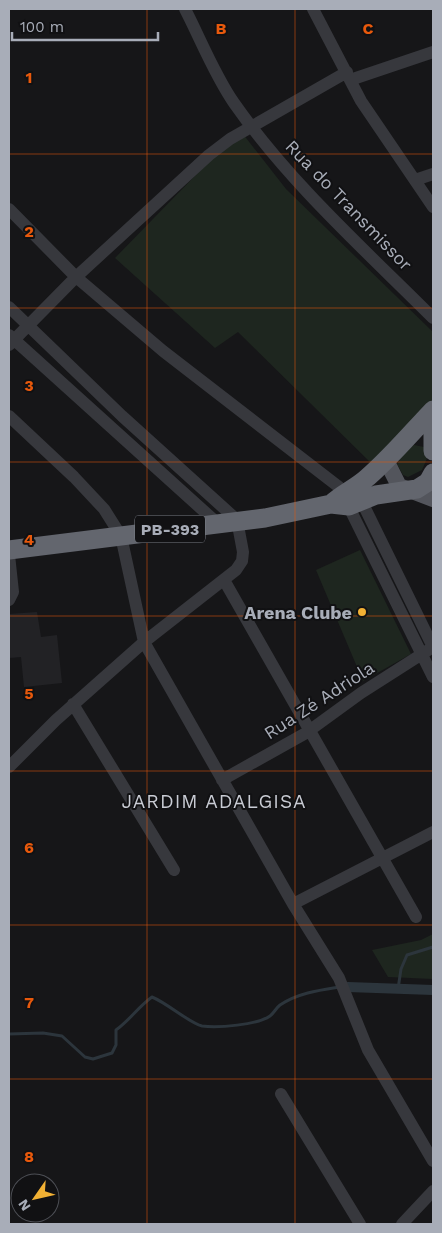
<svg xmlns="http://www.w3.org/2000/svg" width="442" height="1233" viewBox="0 0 442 1233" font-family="'Work Sans',sans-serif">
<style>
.built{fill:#222225}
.green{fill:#1e261f}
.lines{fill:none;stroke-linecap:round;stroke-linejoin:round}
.stream{stroke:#2c353c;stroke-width:3}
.canal{stroke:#2c353c;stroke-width:10}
.minor{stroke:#37383d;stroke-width:12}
.major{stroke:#53555c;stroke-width:16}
.highway{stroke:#63666e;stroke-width:19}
.grid{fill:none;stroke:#e8590c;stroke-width:1;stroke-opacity:0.55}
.poi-dot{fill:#f2b134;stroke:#111113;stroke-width:2}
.labels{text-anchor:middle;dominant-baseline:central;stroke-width:4;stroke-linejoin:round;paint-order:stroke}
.shield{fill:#111113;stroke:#7b7e86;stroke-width:1}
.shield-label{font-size:16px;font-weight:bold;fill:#a8adb8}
.street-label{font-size:18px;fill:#a8adb8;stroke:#111113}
.poi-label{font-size:18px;font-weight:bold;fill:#a8adb8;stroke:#111113;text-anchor:end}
.neighbourhood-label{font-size:19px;letter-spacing:1px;fill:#c9ccd4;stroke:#111113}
.grid-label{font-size:16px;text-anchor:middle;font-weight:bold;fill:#e8590c;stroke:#111113;stroke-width:4;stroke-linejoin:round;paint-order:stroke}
</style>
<rect width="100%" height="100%" fill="#161618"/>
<path class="built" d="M37,612L41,637L57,635L62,683L24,687L21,657L9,658V614Z"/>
<path class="green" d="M243,134L286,189L433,332V405L372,464L238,332L215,348L115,258L228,142Z
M414,445L424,447L428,456L422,470L408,477L403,475L397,464L405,451Z
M360,550L411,654L363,681L316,570Z
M433,934V979L388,977L372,950L421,940Z"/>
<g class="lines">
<path class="stream" d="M398,989L401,969L407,955L433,947
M9,1034L43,1033L62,1036L85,1057L93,1059L112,1053L116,1045V1030C130,1020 138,1007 152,997C167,1003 191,1024 202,1026C218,1028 257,1025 270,1016C274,1013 276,1008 280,1005C298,993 320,990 339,987"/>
<path class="canal" d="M348,987L433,990"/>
<path class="minor" d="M185,9C201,40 214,74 234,103C290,183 364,249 433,318
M313,9L361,101L433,207
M350,80L433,52
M415,180L433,174
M9,209L76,277L163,351L339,487L433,677
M9,307L122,416L237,520L243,552L242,561L236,570L144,642L56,720L9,767
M9,335L216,522
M9,345L76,277L209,155L230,139L347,72
M9,416L74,477L104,509L121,536L144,642L293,904L339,978L368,1050L433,1161
M362,502L433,647
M9,555L13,592L9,600
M224,580L416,917
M73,704L174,870
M222,780L306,733L361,693L433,647
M293,904L433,832
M281,1094L360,1224
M402,1224L433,1191"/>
<path class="major" d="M386,460L399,486L433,499"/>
<path class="highway" d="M433,429V451
M331,504C343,493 356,488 368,477C391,457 412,432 433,410
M9,550L265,518L331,504L349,506L376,495L417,489L428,482L433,473"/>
</g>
<path class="grid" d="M147,9V1224M295,9V1224M9,154H433M9,308H433M9,462H433M9,616H433M9,771H433M9,925H433M9,1079H433"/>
<circle class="poi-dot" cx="362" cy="612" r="5"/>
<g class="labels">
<rect class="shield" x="135" y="515.5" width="70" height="27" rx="4"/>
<g class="shield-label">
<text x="170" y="529">PB-393</text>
</g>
<g class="street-label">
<text transform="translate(349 205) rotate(46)">Rua do Transmissor</text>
<text transform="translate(319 700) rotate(-33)">Rua Zé Adriola</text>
</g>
<g class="poi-label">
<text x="352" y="612">Arena Clube</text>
</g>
<g class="neighbourhood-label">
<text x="214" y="801">JARDIM ADALGISA</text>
</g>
</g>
<g class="grid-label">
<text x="221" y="34">B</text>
<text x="368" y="34">C</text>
<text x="29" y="83">1</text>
<text x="29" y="237">2</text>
<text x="29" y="391">3</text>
<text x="29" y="545">4</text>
<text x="29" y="699">5</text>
<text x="29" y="853">6</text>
<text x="29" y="1008">7</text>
<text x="29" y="1162">8</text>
</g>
<rect width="442" height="1233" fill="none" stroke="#a8adb8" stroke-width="20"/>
<g transform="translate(35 1198) rotate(236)"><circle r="24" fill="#111113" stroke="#4d4f55"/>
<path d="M0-4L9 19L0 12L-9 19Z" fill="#f2b134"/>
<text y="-8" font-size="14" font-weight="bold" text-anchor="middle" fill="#a8adb8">N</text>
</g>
<path d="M12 32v8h146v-8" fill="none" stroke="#a8adb8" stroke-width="2.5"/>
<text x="20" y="32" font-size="15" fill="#a8adb8" stroke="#111113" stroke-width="4" paint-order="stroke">100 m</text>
</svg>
